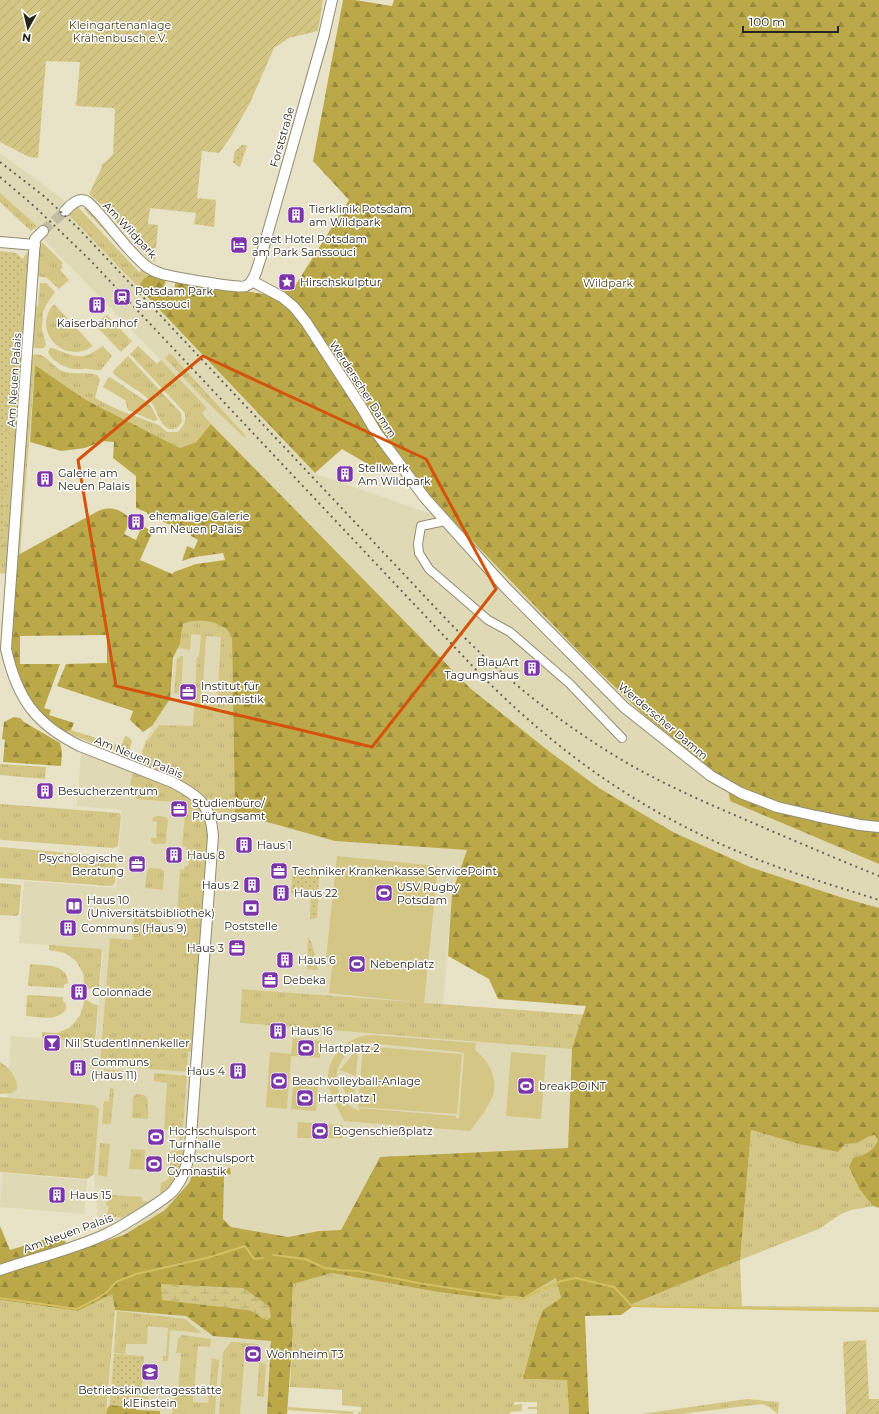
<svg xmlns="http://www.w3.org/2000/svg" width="879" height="1414" viewBox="0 0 879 1414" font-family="Montserrat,sans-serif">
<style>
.built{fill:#e0d9b5}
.grass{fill:url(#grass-tufts);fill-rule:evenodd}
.forest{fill:url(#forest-firs)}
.wetland{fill:url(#wetland-marsh)}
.park{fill:url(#park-dots)}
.garden{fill:url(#garden-furrows)}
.pitch{fill:#d4c785;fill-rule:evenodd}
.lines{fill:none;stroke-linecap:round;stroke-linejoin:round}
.stream{stroke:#d3c062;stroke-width:2}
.tertiary-tunnel{stroke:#c1bda4;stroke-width:10;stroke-dasharray:10 5;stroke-linecap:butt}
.minor-casing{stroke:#928d72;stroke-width:10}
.tertiary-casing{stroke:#928d72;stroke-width:12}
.minor{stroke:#fff;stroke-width:8}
.tertiary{stroke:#fff;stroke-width:10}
.rail{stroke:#696655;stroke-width:2;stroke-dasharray:2 4;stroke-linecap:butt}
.marked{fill:none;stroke:#d5540d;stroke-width:3;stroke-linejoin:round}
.labels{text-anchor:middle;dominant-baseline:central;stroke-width:3;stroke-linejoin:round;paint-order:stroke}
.park-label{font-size:11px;fill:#4a431a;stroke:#fff}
.street-label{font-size:11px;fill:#27251a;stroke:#fff}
.poi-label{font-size:11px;fill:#27251a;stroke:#fff;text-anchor:start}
</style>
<defs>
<pattern id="grass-tufts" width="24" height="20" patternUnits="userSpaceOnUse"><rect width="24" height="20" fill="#d4c785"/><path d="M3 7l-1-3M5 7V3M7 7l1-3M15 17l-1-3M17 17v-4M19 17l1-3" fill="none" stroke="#b6ab72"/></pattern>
<pattern id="forest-firs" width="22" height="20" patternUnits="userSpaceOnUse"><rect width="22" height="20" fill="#bba949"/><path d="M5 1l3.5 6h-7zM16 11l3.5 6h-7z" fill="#98893c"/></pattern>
<pattern id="wetland-marsh" width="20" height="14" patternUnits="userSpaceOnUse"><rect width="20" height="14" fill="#d4c785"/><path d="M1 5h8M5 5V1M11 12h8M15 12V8" fill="none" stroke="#b6ab72"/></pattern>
<pattern id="park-dots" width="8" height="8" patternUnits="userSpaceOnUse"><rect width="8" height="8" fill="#d4c785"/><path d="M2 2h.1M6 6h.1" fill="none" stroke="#b6ab72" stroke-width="1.8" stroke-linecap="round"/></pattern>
<pattern id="garden-furrows" width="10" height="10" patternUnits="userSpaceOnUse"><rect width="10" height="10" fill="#d4c785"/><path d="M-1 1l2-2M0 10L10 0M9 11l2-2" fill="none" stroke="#b6ab72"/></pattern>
</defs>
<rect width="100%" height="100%" fill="#e8e3c6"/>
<path class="built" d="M0,153L64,200L69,215L314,473L454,522L589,662L643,714L728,782L730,801L879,864V908L840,897L750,867L673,832L599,788L550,752L471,690L211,424L202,413L207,408L0,194Z
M233,617L335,841L468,850L452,893L443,1005L242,989L240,1023L572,1048L568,1148L380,1157L341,1230L319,1231L279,1414H133V1411L107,1409L119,1274L103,1277L94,1174L99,1109L94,1105L7,1098L11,1036L96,1043L103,949L19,943L24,881L116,888L122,810L77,806L81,753L133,771L152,726L170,699L178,621Z
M2,1173L87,1180L84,1214L0,1207Z"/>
<path class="grass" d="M0,193L37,226L31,231L0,202Z
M78,207L139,272L142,270L83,208H86L143,269L151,275L144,278L138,287L69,215Z
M42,242L63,263L61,265L63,267L60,270L69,280L59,289L47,278L38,276L37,275L40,245Z
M27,252L29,253L27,301H25L23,315H26L7,574L0,573L23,259Z
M40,283H46L55,292L46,305L43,312L42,329L46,345L44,348C39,349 36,349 32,346L35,306H38Z
M54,304L93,346C65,366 30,331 54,304Z
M107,315L129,338L128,340L130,339L132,341L121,352L94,324Z
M103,346L112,356L101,370C97,371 93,369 89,369C85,368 81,370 76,369C67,369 51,361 48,352L50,348H52C65,352 78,361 92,353C96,351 99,348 103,346Z
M138,346L157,364L161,360L207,408L202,413L211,424L196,442L180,448L86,400L35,365L20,555L18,562H16L31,356C44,350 50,364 60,370C72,376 85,371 97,375L100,379L95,398L121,411L159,425L167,432H177C184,427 186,421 185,413L130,354Z
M170,353L246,436L244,437L206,401L165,358Z
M128,356L181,413L182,422L177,428C161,435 158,410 151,402C141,390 124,384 113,373V371Z
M110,377L147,402L152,408L158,420L154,421L128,410L125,400L103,387L108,378Z
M186,622C202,620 228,619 232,638L235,813L215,819L210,808L140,764L139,761L146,741L148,740L159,725L193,726L197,657H199L201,635L191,634L190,650L180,648L177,650L180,643L183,625ZM206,636L221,637L217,704L202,702Z
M183,656L181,694L174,693L177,659L179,657Z
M71,730L121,746L125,736L130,738L132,742L128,755L96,743H92L65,732Z
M0,764L46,767L45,779L0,775Z
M134,771L170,785L191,797L205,814L209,828L204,914L177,913L180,869L184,870L185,866H188L190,851L186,850V847L182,846L186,803L136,799L135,791H129L132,775Z
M0,804L119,813L121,815L118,846L113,848L2,840L0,839Z
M156,816L166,817L168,820L166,842L164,844H154L151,841V838H156L157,822L152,821L153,818Z
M0,847L116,857L117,858L115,883L111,886L0,878Z
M150,868L161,869L164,871L163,890L145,888L147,871Z
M0,883L21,885L19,914L16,916L0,915Z
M186,916L203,918L193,1052H188L187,1072L100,1065L110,938L132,940L134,917L157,918C164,925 171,935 181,934L185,929Z
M49,945L102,949L99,987H94L85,990L83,973L76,961L65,953L49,950Z
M30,964C44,966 68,963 68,983L64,985V988L30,986L28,985Z
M242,989L879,1037V1073L240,1023Z
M29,995L63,997V1001L66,1004V1009C57,1022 40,1017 26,1016L27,996Z
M85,999L93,1004L98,1005L95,1043L42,1038V1032L57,1033L69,1028L75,1022L80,1015Z
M0,1062C8,1066 19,1079 17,1089L12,1093L0,1094Z
M100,1069L124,1071L123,1079L100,1078Z
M154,1073L187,1076L183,1129L168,1128V1130L164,1129L167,1083L154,1081Z
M110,1088L114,1089L111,1124H102L104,1101H109Z
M136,1094L144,1095L148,1098C147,1105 149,1111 148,1118L147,1119L132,1118L133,1097Z
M0,1097L94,1105L99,1109L94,1174L87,1179L0,1172Z
M751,1130L799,1144L857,1143L870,1136L875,1135L878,1141C871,1152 865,1155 853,1158L860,1190L873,1206L851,1210L841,1214L819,1229L740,1260L742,1306L879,1307V1311L632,1307V1304L740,1260Z
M180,1133H183L182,1144H187C183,1160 178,1188 160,1193L161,1183L169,1179L171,1151H179Z
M100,1143L110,1144L107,1177L98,1175Z
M131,1149L145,1150L144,1170L129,1169Z
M111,1195L142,1197V1201L151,1202L126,1218L107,1216L109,1206L106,1205V1202L111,1199Z
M332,1273L438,1292L500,1300L509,1296L524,1297L557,1278L561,1298L543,1311L537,1325L523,1379L567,1380L569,1414H537V1409H528V1407H537V1402H514V1405L522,1404V1411L510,1412V1414H358V1412H353V1414H345L288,1410L287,1414L288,1407L361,1412V1407L342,1405V1390L290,1387L293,1330L291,1323L293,1284Z
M112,1294L115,1310L106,1414H0V1300L78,1311Z
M117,1311L185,1319L202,1333L170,1330L168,1361H163V1356H166L168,1328L148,1326L147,1344H126L125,1354L114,1353Z
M182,1335L211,1339L210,1347L198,1346L193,1402L208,1403L209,1395L216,1396L215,1414H172L174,1393L178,1394L181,1353H176L178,1339Z
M231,1342L258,1344L257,1349H245L240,1414H219L223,1352Z
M212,1358L219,1360L216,1393L209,1392Z
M259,1362L266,1364L264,1397L257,1396Z
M747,1399L779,1402L778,1414L769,1407L762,1404L681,1414H641Z"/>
<path class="forest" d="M343,0H355L392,6L394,0H879V864L730,801L727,782L643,714L589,662L454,522L423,487L402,460L383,473L342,449L315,473L138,287L144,278L151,275L166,278L164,288L174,290L176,280L270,295L293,289L349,200L313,161Z
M35,365L86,400L180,448L196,442L211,424L471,689L550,752L599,788L673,832L750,867L840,897L879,908V1208L873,1206L860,1190L849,1167L853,1158C865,1155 871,1152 878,1141L875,1135L870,1136L857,1143L845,1144L838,1152L799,1144L751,1130L740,1260L632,1304V1307L621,1315L585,1316L589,1414H569L567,1380L523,1379L537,1325L543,1310L561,1298L556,1278L524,1297L509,1296L500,1300L438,1292L332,1273L293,1284L291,1323L293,1330L287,1414H267L271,1341L213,1336L186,1316L115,1310L112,1294L78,1311L0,1300V1302V1274L52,1259L124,1235L165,1210L189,1183L194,1171L230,1168L231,1174L224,1175L223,1219L231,1227L288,1237L319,1231L341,1230L380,1157L568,1148L572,1048L586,1006L498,999L489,979L448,956L452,893L467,850L335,841L235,813L232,638C228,621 197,617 183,624L180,643L173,658L170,699L152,726L143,732L130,720L133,711L57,686L66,664L107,663V635L20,636V664H60L44,708L51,710L49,715L74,723L71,730L65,732L42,715L30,700L15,666L11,643L18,555L98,511C113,506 119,509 131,519L124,534L136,540L142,526L153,531L140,560L172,574L174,572L196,564L225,560L223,553L195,557L182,561L187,546L194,549L198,540L191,536V535L147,514L148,513L136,508V476L113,458L114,442L102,441L85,448L61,451L30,442Z
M14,717L20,718L24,722L60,743L62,752L61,766L3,762L5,740L2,739L4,722Z
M0,1226L10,1250L62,1234L67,1246L0,1265Z
M110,1405L136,1407V1410L160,1411V1414H106L107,1409Z"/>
<path class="wetland" d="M161,1284L243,1288L269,1306L271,1317L267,1320C259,1318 255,1311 247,1310L162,1300Z"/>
<path class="park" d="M242,145H247L240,167L235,164L233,162L235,151Z
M0,251L16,253L23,259L0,576Z
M293,868C303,868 311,869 319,875L317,918L310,919L311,895L291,893Z
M308,936L312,944L318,970L307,969Z
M114,1354L144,1356L141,1396L149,1397L148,1408L110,1405Z"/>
<path class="garden" d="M0,0H323L318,31L289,38L274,48L250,103L230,138L219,153L202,151L197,198L216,200L214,227L194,224L196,213L150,208L148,224L158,225L155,262L149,260L103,206L89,194L102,167L101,165L109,159L113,154L115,110L113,108L76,106L80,62L46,61L38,158L29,157L0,142Z
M866,1340L869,1399H879V1414H846L843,1342Z"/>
<path class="pitch" d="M337,856L438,866L424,1003L329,993L333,959H326Z
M373,1035L476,1043L475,1050C490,1061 500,1082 491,1100C486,1111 477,1121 470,1131L344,1121C339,1110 331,1099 329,1087C323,1059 346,1035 373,1035ZM368,1043L459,1052L464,1053L459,1118H456V1116L359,1108V1111C324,1096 332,1050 368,1043Z
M293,1038L322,1041L320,1058L291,1056L287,1109L266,1107L270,1052L291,1054Z
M363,1046L462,1054L457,1114L358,1107Z
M356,1050H357L358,1052L356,1076L340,1070Z
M511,1052L546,1055L541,1119L506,1116Z
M355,1083L354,1103L353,1105L342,1087Z
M293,1085L318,1087L316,1111L291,1109Z
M298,1122L343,1125L342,1138H297Z"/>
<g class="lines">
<path class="stream" d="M273,1255L305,1259L325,1268L340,1270L359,1271L418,1283L522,1299L561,1281L576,1278L614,1287L632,1306L879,1311
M0,1298L77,1309L98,1298L108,1291L116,1282L136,1274L207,1258L245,1246L254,1259L263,1258"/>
<path class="tertiary-tunnel" d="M43,231L65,211"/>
<defs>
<path id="minor" d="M445,521L421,526L418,544L419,553L429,569L488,620L510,632L569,683L622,738"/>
<path id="tertiary" d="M65,211C70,206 78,197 86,201C91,204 96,211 101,216C114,231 130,253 146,266C151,270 156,272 162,274C174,277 238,289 246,286C255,282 257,268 260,260L324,35L332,0
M0,242L35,245
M252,281L282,297L294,307L306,322L362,408L376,432L425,498L504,586L624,707L711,776L741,793L777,807L816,816L860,825L879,827
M0,1270C35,1258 71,1250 104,1235C118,1229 131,1220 144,1212C153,1206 165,1199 173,1191C183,1179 188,1164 190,1149L213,836C211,805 199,796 172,782L80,746C35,724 17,698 6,649L35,239L43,231"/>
</defs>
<use href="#minor" class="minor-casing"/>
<use href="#tertiary" class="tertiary-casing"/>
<use href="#minor" class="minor"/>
<use href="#tertiary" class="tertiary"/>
<path class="rail" d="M0,162L45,197L79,229L447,620C499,674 558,722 622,760C664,785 709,804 753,823C795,841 837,859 879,876
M0,177L34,206L89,259L479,673C556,751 637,809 739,852C784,871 832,885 879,900"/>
</g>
<path class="marked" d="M203,356L426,459L496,589L372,747L116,686L78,460Z"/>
<defs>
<symbol id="building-square" viewBox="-11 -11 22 22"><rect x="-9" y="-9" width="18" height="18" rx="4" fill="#7a35a9" stroke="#fff"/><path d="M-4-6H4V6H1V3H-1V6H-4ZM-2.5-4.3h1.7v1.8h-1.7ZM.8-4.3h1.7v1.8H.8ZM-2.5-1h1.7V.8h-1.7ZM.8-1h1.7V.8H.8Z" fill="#fff"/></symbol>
<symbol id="hotel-square" viewBox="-11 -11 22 22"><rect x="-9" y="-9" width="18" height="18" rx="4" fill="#7a35a9" stroke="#fff"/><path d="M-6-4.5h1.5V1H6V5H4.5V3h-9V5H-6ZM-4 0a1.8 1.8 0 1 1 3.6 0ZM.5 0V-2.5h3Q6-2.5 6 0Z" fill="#fff"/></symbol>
<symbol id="sight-square" viewBox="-11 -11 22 22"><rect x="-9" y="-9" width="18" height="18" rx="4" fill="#7a35a9" stroke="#fff"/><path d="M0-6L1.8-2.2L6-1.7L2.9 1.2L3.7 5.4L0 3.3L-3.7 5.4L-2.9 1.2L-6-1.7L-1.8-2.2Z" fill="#fff"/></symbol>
<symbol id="station-square" viewBox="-11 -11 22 22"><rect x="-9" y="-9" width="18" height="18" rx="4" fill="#7a35a9" stroke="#fff"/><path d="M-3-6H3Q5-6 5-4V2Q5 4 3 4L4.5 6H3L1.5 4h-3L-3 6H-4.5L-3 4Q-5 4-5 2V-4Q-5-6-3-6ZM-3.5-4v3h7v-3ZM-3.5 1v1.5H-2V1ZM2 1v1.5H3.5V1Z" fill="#fff"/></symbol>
<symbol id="office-square" viewBox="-11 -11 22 22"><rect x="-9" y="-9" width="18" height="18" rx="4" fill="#7a35a9" stroke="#fff"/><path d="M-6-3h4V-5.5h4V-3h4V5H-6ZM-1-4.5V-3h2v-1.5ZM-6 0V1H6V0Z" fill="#fff"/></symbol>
<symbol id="stadium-square" viewBox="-11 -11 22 22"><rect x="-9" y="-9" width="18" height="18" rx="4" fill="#7a35a9" stroke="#fff"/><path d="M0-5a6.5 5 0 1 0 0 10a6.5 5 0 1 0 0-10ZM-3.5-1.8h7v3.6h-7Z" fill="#fff"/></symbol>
<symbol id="library-square" viewBox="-11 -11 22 22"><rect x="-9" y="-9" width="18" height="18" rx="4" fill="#7a35a9" stroke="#fff"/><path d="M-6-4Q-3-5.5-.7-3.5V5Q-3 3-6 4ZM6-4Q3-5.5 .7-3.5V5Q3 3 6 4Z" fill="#fff"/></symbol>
<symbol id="bank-square" viewBox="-11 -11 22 22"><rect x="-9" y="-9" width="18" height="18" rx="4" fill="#7a35a9" stroke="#fff"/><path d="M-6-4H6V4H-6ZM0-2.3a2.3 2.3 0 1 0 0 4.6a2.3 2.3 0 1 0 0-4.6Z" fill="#fff"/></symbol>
<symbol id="bar-square" viewBox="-11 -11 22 22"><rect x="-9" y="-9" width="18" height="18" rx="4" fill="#7a35a9" stroke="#fff"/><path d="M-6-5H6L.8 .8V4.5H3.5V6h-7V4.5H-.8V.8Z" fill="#fff"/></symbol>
<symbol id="school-square" viewBox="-11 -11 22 22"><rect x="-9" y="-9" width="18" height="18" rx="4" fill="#7a35a9" stroke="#fff"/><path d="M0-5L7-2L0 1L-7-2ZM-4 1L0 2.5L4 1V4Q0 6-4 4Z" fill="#fff"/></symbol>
</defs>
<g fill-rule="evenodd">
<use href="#building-square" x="286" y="205" width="20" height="20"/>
<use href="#hotel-square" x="229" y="235" width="20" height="20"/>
<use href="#sight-square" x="277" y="272" width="20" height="20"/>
<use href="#station-square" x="112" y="287" width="20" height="20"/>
<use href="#building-square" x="87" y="295" width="20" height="20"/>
<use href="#building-square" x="335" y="464" width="20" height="20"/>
<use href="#building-square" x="35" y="469" width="20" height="20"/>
<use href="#building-square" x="126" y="512" width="20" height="20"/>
<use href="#building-square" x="522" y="658" width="20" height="20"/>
<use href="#office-square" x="178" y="682" width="20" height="20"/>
<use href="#building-square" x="35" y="781" width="20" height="20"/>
<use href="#office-square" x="169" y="799" width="20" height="20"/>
<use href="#building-square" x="234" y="835" width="20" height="20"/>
<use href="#building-square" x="164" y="845" width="20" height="20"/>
<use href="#office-square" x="127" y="854" width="20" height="20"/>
<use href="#office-square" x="269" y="861" width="20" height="20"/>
<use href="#building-square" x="242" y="875" width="20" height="20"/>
<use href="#building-square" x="271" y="883" width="20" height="20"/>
<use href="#stadium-square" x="374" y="883" width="20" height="20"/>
<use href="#library-square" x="64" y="896" width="20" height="20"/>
<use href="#bank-square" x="241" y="898" width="20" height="20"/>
<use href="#building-square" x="58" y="918" width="20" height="20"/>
<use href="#office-square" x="227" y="938" width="20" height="20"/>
<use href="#building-square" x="275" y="950" width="20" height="20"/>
<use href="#stadium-square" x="347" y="954" width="20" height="20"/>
<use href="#office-square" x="260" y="970" width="20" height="20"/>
<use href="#building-square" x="69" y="982" width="20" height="20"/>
<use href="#building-square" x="268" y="1021" width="20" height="20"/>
<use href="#bar-square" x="42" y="1033" width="20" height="20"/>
<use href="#stadium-square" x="296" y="1038" width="20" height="20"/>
<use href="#building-square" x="68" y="1058" width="20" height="20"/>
<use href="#building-square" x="228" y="1061" width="20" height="20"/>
<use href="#stadium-square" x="269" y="1071" width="20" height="20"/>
<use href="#stadium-square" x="516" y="1076" width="20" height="20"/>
<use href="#stadium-square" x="295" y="1088" width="20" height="20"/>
<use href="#stadium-square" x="310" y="1121" width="20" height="20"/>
<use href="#stadium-square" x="146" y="1127" width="20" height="20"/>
<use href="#stadium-square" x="144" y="1154" width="20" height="20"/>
<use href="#building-square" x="47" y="1185" width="20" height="20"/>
<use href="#stadium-square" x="243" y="1344" width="20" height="20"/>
<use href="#school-square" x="140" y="1362" width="20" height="20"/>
</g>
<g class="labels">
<g class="park-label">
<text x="120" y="25">Kleingartenanlage<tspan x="120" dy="13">Krähenbusch e.V.</tspan></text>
<text x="608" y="283">Wildpark</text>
</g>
<g class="street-label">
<text transform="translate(282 137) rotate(-74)">Forststraße</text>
<text transform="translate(130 230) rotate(47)">Am Wildpark</text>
<text transform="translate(14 380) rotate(-86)">Am Neuen Palais</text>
<text transform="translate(363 389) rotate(57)">Werderscher Damm</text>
<text transform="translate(663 721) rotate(40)">Werderscher Damm</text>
<text transform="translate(139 757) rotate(22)">Am Neuen Palais</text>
<text transform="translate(68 1233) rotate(-20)">Am Neuen Palais</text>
</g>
<g class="poi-label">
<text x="309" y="209">Tierklinik Potsdam<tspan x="309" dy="13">am Wildpark</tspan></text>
<text x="252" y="239">greet Hotel Potsdam<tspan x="252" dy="13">am Park Sanssouci</tspan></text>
<text x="300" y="282">Hirschskulptur</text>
<text x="135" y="291">Potsdam Park<tspan x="135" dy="13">Sanssouci</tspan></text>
<text x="97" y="323" text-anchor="middle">Kaiserbahnhof</text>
<text x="358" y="468">Stellwerk<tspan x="358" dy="13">Am Wildpark</tspan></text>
<text x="58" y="473">Galerie am<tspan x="58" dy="13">Neuen Palais</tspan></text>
<text x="149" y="516">ehemalige Galerie<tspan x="149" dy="13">am Neuen Palais</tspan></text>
<text x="519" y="662" text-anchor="end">BlauArt<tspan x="519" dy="13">Tagungshaus</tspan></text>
<text x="201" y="686">Institut für<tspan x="201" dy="13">Romanistik</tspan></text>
<text x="58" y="791">Besucherzentrum</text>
<text x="192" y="803">Studienbüro/<tspan x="192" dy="13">Prüfungsamt</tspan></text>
<text x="257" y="845">Haus 1</text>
<text x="187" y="855">Haus 8</text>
<text x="124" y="858" text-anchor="end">Psychologische<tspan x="124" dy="13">Beratung</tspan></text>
<text x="292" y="871">Techniker Krankenkasse ServicePoint</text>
<text x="239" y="885" text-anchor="end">Haus 2</text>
<text x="397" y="887">USV Rugby<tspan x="397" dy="13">Potsdam</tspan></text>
<text x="294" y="893">Haus 22</text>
<text x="87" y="900">Haus 10<tspan x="87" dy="13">(Universitätsbibliothek)</tspan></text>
<text x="251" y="926" text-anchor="middle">Poststelle</text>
<text x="81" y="928">Communs (Haus 9)</text>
<text x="224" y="948" text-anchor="end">Haus 3</text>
<text x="298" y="960">Haus 6</text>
<text x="370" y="964">Nebenplatz</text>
<text x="283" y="980">Debeka</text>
<text x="92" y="992">Colonnade</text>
<text x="291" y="1031">Haus 16</text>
<text x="65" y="1043">Nil StudentInnenkeller</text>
<text x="319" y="1048">Hartplatz 2</text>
<text x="91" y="1062">Communs<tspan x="91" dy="13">(Haus 11)</tspan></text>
<text x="225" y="1071" text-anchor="end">Haus 4</text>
<text x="292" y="1081">Beachvolleyball-Anlage</text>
<text x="539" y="1086">breakPOINT</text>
<text x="318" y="1098">Hartplatz 1</text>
<text x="169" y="1131">Hochschulsport<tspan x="169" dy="13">Turnhalle</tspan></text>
<text x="333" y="1131">Bogenschießplatz</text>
<text x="167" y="1158">Hochschulsport<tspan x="167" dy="13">Gymnastik</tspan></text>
<text x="70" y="1195">Haus 15</text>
<text x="266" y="1354">Wohnheim T3</text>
<text x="150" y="1390" text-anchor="middle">Betriebskindertagesstätte<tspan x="150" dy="13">klEinstein</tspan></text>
</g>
</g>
<g transform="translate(28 28) rotate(188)" stroke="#ffffff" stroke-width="3" paint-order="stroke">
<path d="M0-3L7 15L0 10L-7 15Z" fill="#27251a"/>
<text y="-6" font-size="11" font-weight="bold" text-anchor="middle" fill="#27251a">N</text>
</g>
<path d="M743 26v6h95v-6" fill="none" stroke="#27251a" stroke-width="2"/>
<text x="749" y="26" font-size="12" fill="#27251a" stroke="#ffffff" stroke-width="3" paint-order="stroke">100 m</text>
</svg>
